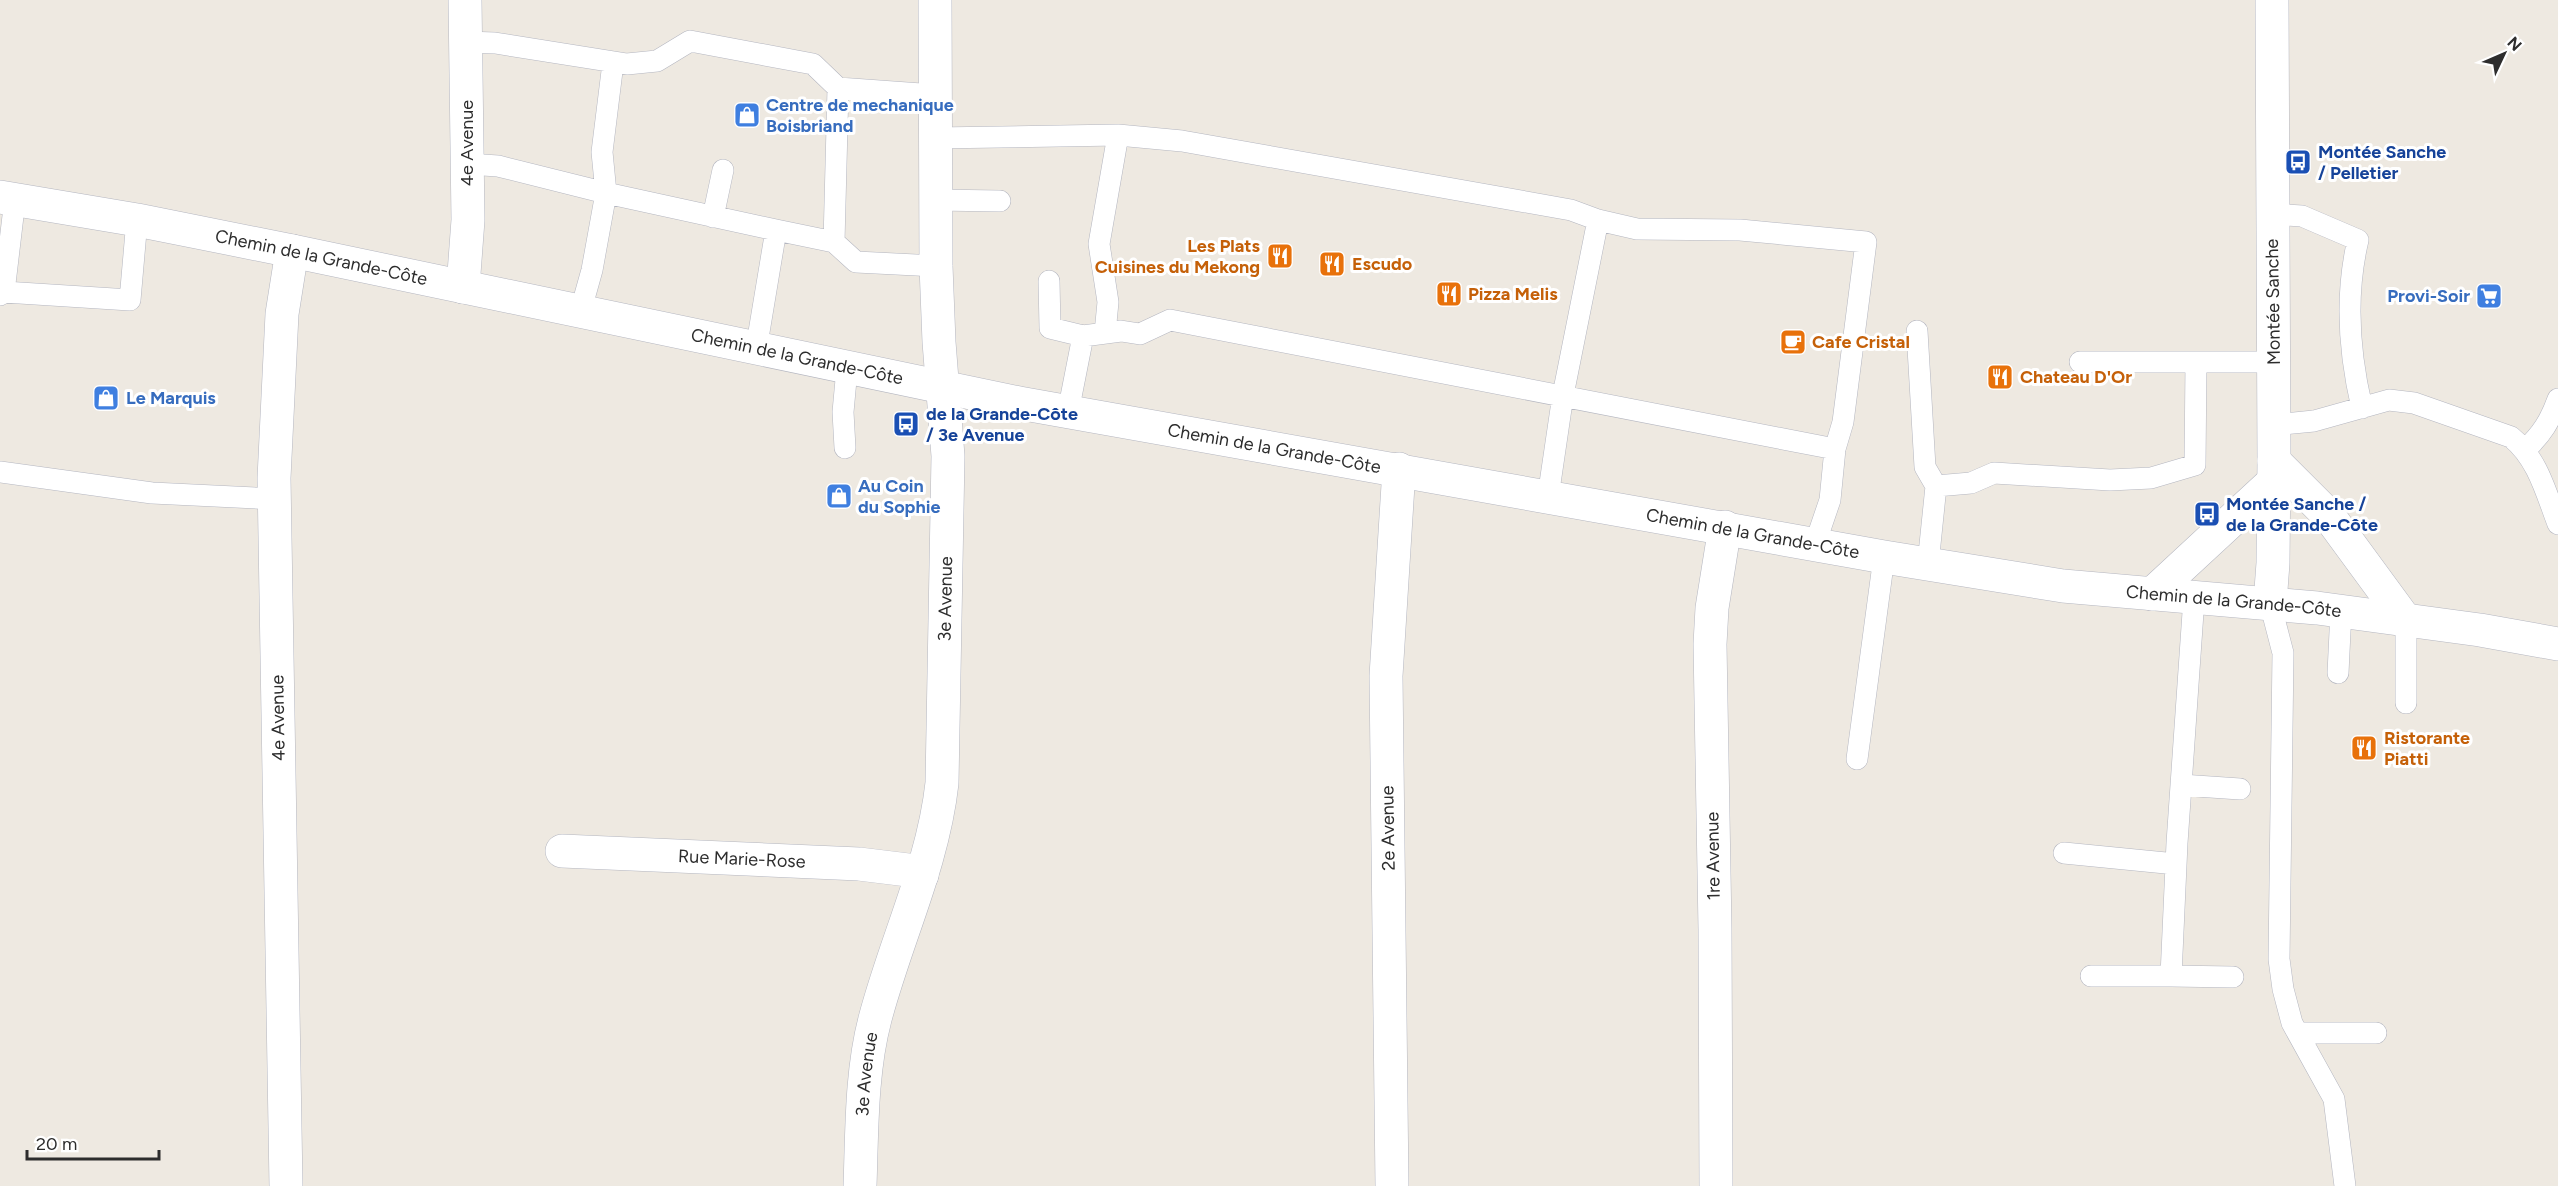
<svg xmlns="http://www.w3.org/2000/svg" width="2558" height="1186" viewBox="0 0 2558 1186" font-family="Figtree,sans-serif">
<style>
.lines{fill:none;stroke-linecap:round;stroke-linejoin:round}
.lane-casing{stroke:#b4b6c0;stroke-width:22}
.street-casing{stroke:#b4b6c0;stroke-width:34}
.secondary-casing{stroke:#b4b6c0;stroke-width:34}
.lane{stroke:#fff;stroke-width:21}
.street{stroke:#fff;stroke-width:33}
.secondary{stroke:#fff;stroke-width:33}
.labels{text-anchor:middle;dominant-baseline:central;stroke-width:6;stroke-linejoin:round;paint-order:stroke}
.shop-label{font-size:18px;font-weight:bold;fill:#366cbe;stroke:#fff;text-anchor:start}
.street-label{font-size:18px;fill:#2d2d2d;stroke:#fff}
.transit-label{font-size:18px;font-weight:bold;fill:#164399;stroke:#fff;text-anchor:start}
.food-label{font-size:18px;font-weight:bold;fill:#c56008;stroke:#fff;text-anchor:start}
</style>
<rect width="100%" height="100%" fill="#eee9e1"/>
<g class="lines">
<defs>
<path id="lane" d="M466,42L495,43L627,64L657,61L690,41L813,64L838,88
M1118,135L1182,141L1571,210L1598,220L1637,229L1740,230L1866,242L1843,422L1835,449
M935,138L1118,135L1099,244L1108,302L1105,333
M468,164L498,166L606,193L602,152L613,63
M935,200L1000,201
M2272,214L2302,216L2358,240C2345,295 2349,353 2362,408
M713,217L723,170
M776,230L834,242L856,262L936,266
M834,242L838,88L935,95
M1049,281L1050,328L1083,336L1068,412
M4,292L130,300L137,220
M0,295L4,292L15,199
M580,313L592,270L606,193L776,230L756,350
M1917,331L1925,467L1936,486
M1083,336L1121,331L1140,334L1170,320L1835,449L1830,500L1815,544
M2080,362H2274
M2274,425L2314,421L2389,400L2414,403L2511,437C2538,459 2546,493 2558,524
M845,448L843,412L847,369
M2525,450C2542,434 2550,421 2558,399
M0,472L152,493L275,499
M1548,497L1563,395L1598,220
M1928,564L1936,486L1971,483L1994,473L2110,480L2151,478L2195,465L2196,363
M2270,603L2283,653L2279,959L2283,989L2292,1023L2334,1099L2345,1186
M2338,673L2341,611
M2406,703V621
M1857,759L1884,557
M2181,785L2240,789
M2064,853L2176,864
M2091,976H2171L2177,843L2194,598
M2171,976L2233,977
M2298,1033H2376"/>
<g id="street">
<path d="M463,287L468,220L465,0"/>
<path id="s1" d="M562,851L859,864L908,870L922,875"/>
<path d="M286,1186L274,478L282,314L292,251"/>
<path id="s2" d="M860,1186C862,1131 861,1072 875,1019C896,939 933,865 942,783L948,456L939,342L936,266L935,0"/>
<path d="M1392,1186L1386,676L1399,469"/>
<path d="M1716,1186L1715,929L1710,644L1712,608L1725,527"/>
</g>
<g id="secondary">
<path id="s3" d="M0,197L137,220L292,251L1019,403L1884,557L2063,586L2317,608L2480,630L2558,644"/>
<path d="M2274,461L2329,516L2406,621"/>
<path d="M2152,594L2273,482"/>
<path d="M2270,603L2273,563L2274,461L2272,0"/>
</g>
</defs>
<use href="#lane" class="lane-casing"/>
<use href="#street" class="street-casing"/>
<use href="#secondary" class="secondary-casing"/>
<use href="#lane" class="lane"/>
<use href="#street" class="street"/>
<use href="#secondary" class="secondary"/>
</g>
<defs>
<symbol id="shop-square" viewBox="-11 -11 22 22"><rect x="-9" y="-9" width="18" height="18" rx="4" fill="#3f7fe0" stroke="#fff"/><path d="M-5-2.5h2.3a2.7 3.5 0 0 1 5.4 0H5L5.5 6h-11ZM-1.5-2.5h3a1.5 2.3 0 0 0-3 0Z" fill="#fff"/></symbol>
<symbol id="bus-square" viewBox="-11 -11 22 22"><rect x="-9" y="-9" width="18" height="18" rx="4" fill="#1a4fb4" stroke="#fff"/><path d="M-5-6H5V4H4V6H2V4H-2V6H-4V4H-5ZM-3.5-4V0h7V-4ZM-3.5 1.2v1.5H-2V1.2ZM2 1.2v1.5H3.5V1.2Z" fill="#fff"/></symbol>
<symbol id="restaurant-square" viewBox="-11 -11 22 22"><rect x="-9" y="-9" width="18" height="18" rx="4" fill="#e8710a" stroke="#fff"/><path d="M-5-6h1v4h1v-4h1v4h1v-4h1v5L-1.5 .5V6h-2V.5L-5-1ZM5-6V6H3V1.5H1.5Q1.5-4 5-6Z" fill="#fff"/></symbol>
<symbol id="supermarket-square" viewBox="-11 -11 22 22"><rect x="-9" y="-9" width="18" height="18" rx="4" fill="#3f7fe0" stroke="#fff"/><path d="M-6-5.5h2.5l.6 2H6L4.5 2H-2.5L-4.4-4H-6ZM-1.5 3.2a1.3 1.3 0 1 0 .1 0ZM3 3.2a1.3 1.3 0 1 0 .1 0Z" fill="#fff"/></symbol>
<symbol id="cafe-square" viewBox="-11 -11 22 22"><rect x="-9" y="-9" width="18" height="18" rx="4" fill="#e8710a" stroke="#fff"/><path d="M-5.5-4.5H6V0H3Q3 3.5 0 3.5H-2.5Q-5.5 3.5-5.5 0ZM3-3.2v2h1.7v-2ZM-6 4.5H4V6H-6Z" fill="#fff"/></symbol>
</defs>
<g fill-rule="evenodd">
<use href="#shop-square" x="732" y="100" width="30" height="30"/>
<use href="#bus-square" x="2283" y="147" width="30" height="30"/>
<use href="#restaurant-square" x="1265" y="241" width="30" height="30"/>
<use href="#restaurant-square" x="1317" y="249" width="30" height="30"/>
<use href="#restaurant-square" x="1434" y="279" width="30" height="30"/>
<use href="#supermarket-square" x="2474" y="281" width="30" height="30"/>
<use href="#cafe-square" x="1778" y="327" width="30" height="30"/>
<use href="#restaurant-square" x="1985" y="362" width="30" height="30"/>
<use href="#shop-square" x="91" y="383" width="30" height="30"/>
<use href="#bus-square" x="891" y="409" width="30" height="30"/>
<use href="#shop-square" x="824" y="481" width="30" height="30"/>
<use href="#bus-square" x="2192" y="499" width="30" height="30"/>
<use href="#restaurant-square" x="2349" y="733" width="30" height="30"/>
</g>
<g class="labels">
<g class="shop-label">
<text x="766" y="105">Centre de mechanique<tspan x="766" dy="21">Boisbriand</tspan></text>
<text x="2470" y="296" text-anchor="end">Provi-Soir</text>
<text x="126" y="398">Le Marquis</text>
<text x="858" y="486">Au Coin<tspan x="858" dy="21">du Sophie</tspan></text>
</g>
<g class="street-label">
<text transform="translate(467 143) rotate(-90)">4e Avenue</text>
<text stroke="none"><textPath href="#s3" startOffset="327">Chemin de la Grande-Côte</textPath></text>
<text transform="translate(2273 302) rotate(-91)">Montée Sanche</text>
<text stroke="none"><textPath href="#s3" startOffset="813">Chemin de la Grande-Côte</textPath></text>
<text stroke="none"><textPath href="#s3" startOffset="1299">Chemin de la Grande-Côte</textPath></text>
<text stroke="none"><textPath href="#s3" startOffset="1785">Chemin de la Grande-Côte</textPath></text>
<text stroke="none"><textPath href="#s2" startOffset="598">3e Avenue</textPath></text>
<text stroke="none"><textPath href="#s3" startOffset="2271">Chemin de la Grande-Côte</textPath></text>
<text transform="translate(278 718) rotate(-91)">4e Avenue</text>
<text transform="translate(1388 828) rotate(-91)">2e Avenue</text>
<text transform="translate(1713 856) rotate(-91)">1re Avenue</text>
<text stroke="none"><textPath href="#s1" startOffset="180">Rue Marie-Rose</textPath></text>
<text stroke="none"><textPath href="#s2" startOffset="112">3e Avenue</textPath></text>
</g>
<g class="transit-label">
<text x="2318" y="152">Montée Sanche<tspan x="2318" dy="21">/ Pelletier</tspan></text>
<text x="926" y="414">de la Grande-Côte<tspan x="926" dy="21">/ 3e Avenue</tspan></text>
<text x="2226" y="504">Montée Sanche /<tspan x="2226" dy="21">de la Grande-Côte</tspan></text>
</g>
<g class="food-label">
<text x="1260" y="246" text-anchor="end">Les Plats<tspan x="1260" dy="21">Cuisines du Mekong</tspan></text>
<text x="1352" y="264">Escudo</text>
<text x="1468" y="294">Pizza Melis</text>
<text x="1812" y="342">Cafe Cristal</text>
<text x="2020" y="377">Chateau D'Or</text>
<text x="2384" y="738">Ristorante<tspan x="2384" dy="21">Piatti</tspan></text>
</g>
</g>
<g transform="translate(2504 54) rotate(46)" stroke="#ffffff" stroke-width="4.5" paint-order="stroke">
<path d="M0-4.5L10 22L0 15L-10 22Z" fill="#2d2d2d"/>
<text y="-9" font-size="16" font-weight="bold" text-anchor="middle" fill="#2d2d2d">N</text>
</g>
<path d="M27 1150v9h132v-9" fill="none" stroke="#2d2d2d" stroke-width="3"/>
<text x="36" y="1150" font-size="18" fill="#2d2d2d" stroke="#ffffff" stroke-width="4.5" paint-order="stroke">20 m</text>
</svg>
